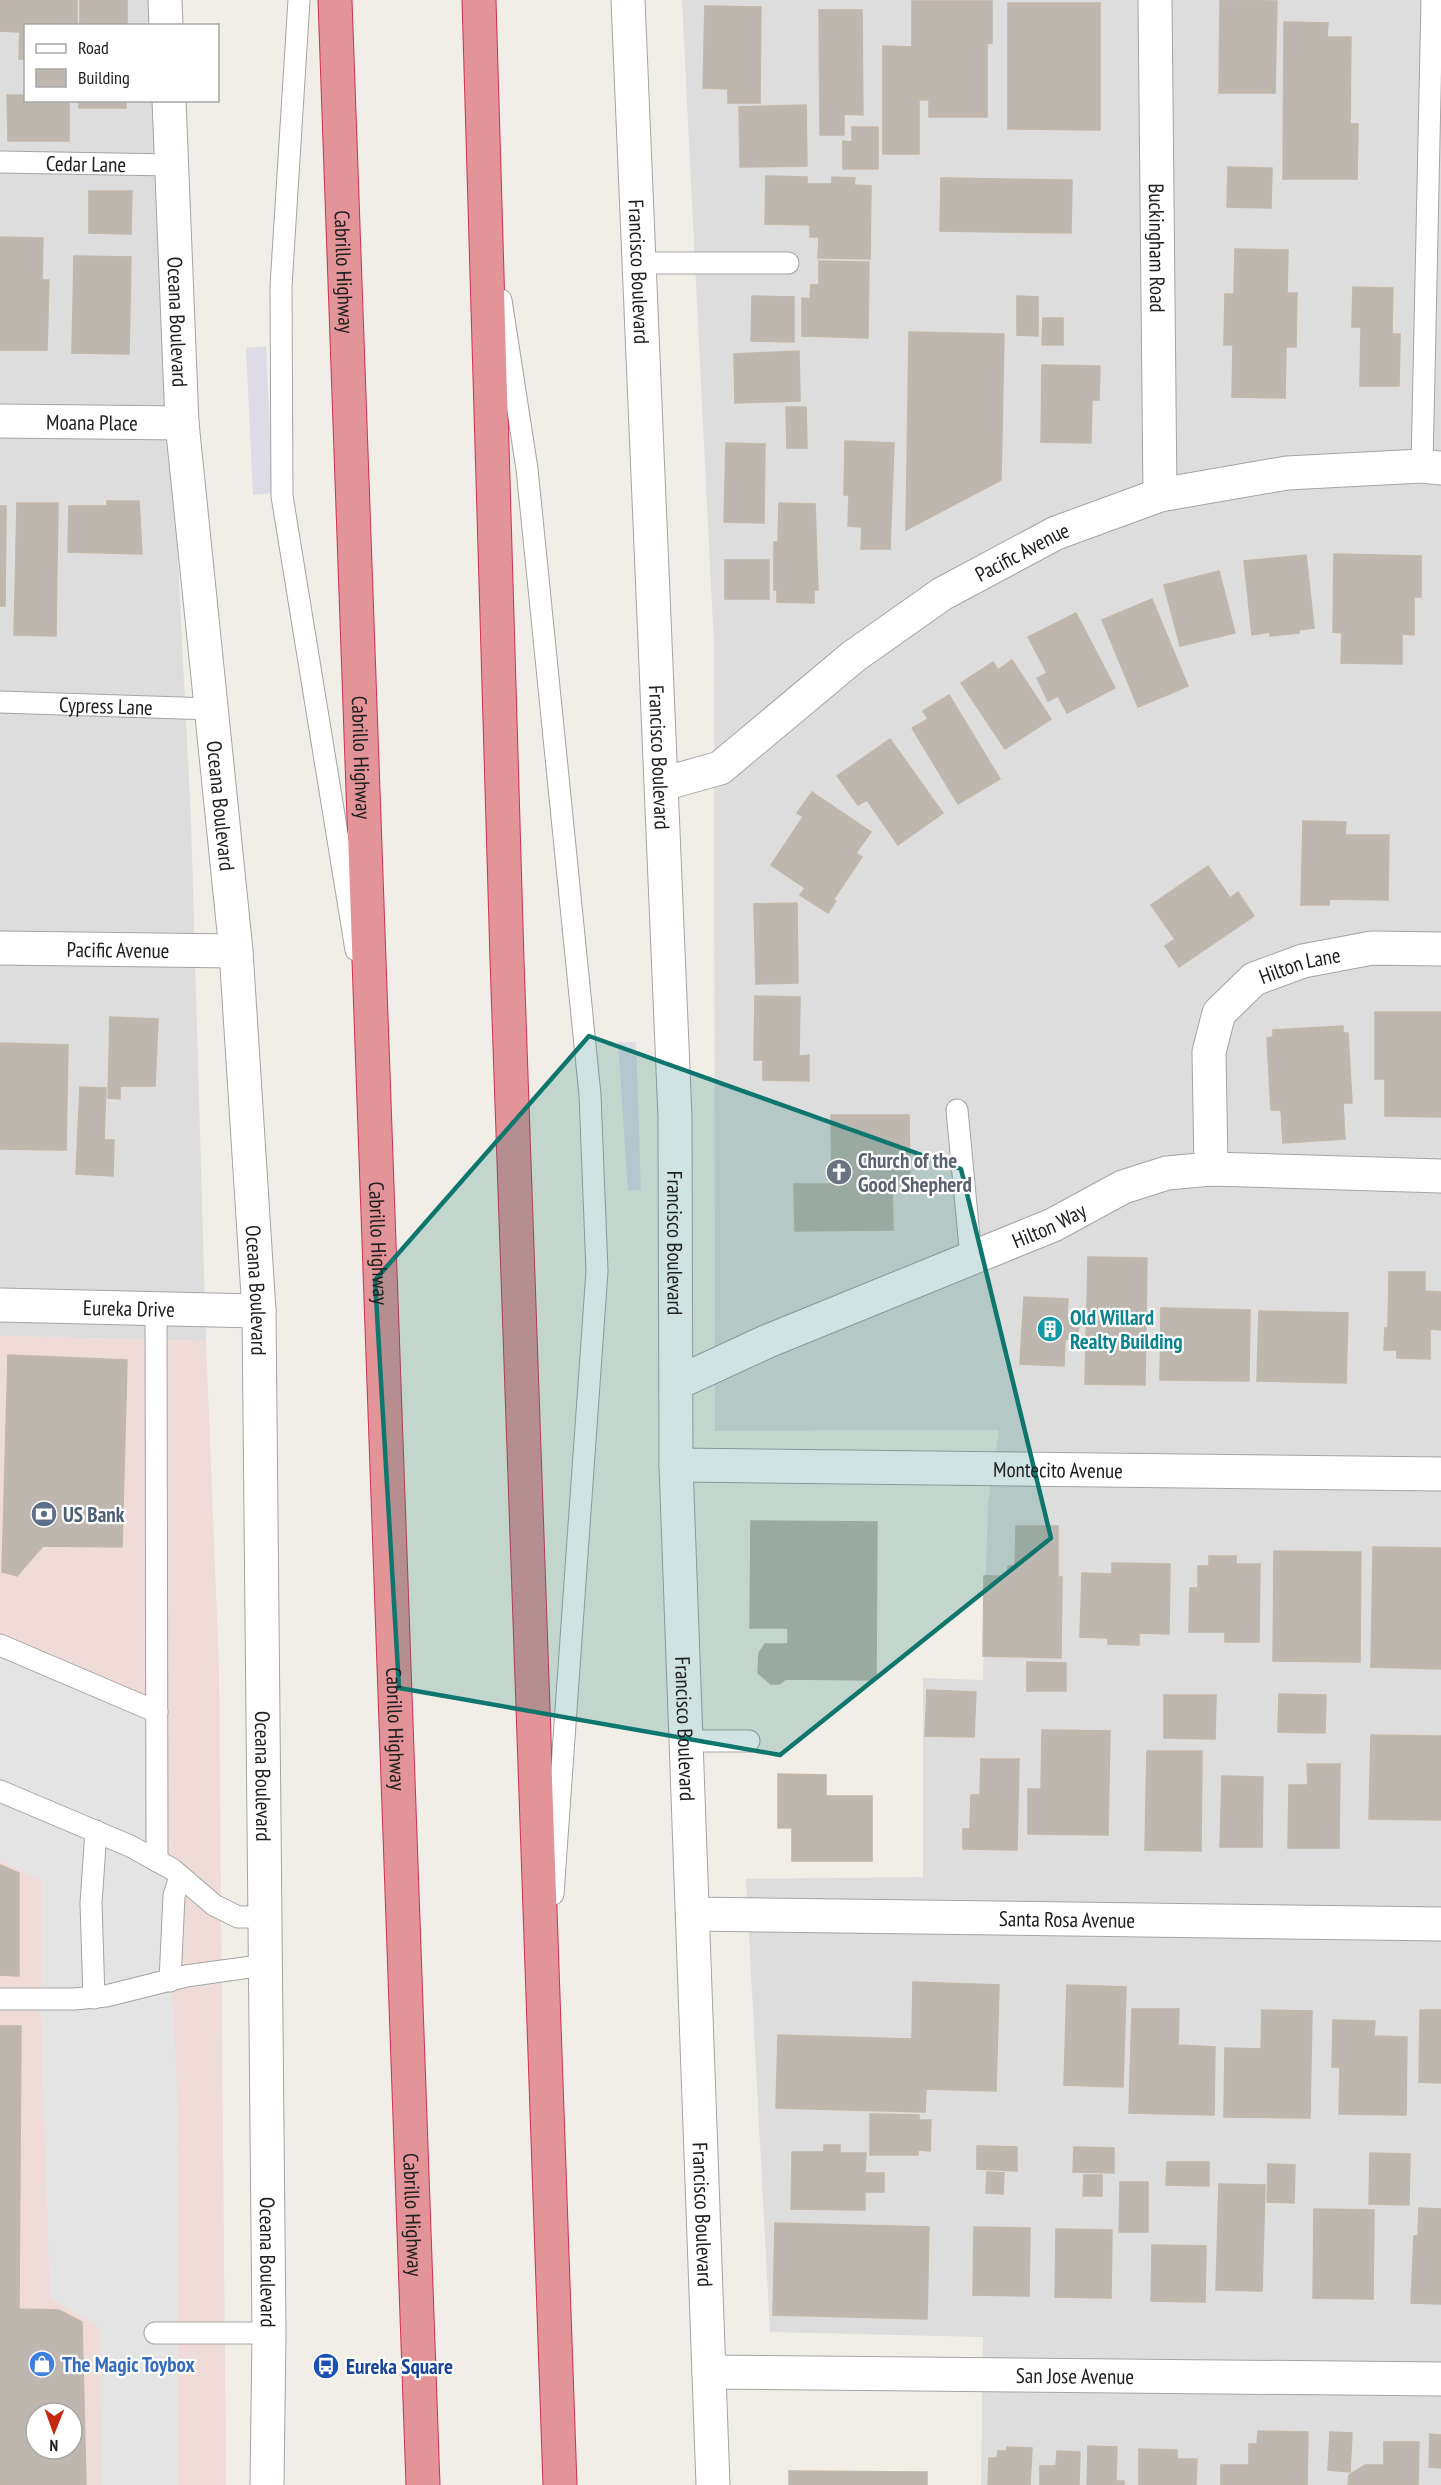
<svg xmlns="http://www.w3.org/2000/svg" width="1441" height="2485" font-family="'PT Sans Narrow',sans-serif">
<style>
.residential{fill:#dedddd}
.commercial{fill:#efdcd8;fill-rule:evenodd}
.parking{fill:#e4e4e4}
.plaza{fill:#dddbe6}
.building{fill:#bdb7b0;stroke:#c1b7aa;stroke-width:1.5;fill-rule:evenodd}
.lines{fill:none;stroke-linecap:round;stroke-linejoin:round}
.service-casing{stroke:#a4a4a4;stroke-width:23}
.minor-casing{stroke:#a4a4a4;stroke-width:35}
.tertiary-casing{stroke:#a4a4a4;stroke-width:35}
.motorway-casing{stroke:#d03252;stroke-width:35}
.service{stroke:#fff;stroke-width:21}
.minor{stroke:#fff;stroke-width:33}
.tertiary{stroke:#fff;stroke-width:33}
.motorway{stroke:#e29498;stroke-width:33}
.marked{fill:#0f766e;fill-opacity:0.2;stroke:#0f766e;stroke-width:4.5;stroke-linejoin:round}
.labels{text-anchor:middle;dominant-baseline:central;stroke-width:4.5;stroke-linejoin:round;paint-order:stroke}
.street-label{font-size:21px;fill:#202020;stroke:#fff}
.worship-label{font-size:21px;font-weight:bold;fill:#5b616d;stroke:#fff;text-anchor:start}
.culture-label{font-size:21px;font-weight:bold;fill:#0d838f;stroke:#fff;text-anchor:start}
.service-label{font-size:21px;font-weight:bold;fill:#4e5e75;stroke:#fff;text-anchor:start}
.shop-label{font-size:21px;font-weight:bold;fill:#366cbe;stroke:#fff;text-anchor:start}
.transit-label{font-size:21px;font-weight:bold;fill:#164399;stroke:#fff;text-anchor:start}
</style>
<rect width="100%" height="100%" fill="#f0eee7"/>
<g class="residential">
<polygon points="0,0 150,0 151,25 26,26 26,100 155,101 191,820 206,1341 0,1336"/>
<polygon points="682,0 1441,0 1441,2485 981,2485 983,2337 770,2332 746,1879 923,1877 923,1678 983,1680 988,1503 999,1430 715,1431 714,647"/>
</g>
<path class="commercial" d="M0 1336 206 1341 219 1668 226 2485H0ZM36 2413H72V2449H36Z"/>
<polygon class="parking" points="0,1641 157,1700 177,2085 178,2485 102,2485 100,2328 50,2298 41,2024 41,1880 0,1861"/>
<g class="plaza">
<polygon points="266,346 273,493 253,495 246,348"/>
<polygon points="618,1042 636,1042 641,1190 628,1191"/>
</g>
<g class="building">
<polygon points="0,0 77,0 77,26 26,26 26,59 19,59 20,32 0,31"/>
<rect x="80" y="0" width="47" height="26"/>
<polygon points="1220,0 1277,1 1275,93 1219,93"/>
<polygon points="912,1 992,1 992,43 987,44 987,117 929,117 929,100 919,100 919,154 883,154 883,46 912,47"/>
<polygon points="1008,3 1100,3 1100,130 1008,129"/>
<polygon points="705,6 761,7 760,103 728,103 728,89 703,88"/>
<polygon points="819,10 862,10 863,115 844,114 844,135 820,135"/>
<polygon points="1284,22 1328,23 1327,37 1351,37 1350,124 1358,124 1357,179 1283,179"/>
<polygon points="7,95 26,95 26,100 69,100 69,141 8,141"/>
<rect x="79" y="100" width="47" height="8"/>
<polygon points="806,105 807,166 740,167 739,107"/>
<polygon points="852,127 878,127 878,169 843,169 843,141 852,142"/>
<polygon points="1228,167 1272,168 1271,208 1227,207"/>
<polygon points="766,176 807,177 807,184 832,184 832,177 855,178 854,185 871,186 870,259 818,258 819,237 810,237 810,225 765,224"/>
<polygon points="941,178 1072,180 1071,233 940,231"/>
<polygon points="89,191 132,191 131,234 89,233"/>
<polygon points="0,237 43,238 42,280 49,280 47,350 0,350"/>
<polygon points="1235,249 1288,250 1287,293 1297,293 1296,347 1286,347 1285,398 1232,397 1233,345 1224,345 1225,294 1234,294"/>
<polygon points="74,256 131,257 129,354 72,353"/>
<polygon points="819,261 869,262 868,338 802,336 802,298 810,299 811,285 819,285"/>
<polygon points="1353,287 1393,288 1392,334 1400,334 1399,386 1360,386 1361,327 1352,327"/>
<polygon points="752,296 794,297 794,342 751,341"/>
<polygon points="1017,296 1038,297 1038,336 1017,335"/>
<polygon points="1043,318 1063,318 1063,345 1042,345"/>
<polygon points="909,332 1004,334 1001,480 906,530"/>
<polygon points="799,351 800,401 735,403 734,354"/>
<polygon points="1042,365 1100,366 1099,400 1092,400 1091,443 1041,442"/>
<polygon points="786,407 806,407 807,448 787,448"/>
<polygon points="845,441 894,443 890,549 861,549 862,527 848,526 849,495 844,495"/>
<polygon points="726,443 765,444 764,523 724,522"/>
<polygon points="107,501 139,501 142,554 68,552 69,506 107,506"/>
<polygon points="17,503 58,503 56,636 14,635"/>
<polygon points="779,503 815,504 818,590 814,590 814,603 777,602 777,590 774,590 774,542 778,542"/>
<polygon points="0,506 6,506 5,606 0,606"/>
<polygon points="1334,554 1421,556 1421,597 1414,597 1414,635 1402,634 1402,664 1341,663 1342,633 1333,632"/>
<polygon points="1306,555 1314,628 1299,630 1299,633 1270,636 1270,632 1252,635 1244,561"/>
<rect x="725" y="560" width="44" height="39"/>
<polygon points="1219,571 1235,633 1180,646 1164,585"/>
<polygon points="1152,599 1188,686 1138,707 1102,620"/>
<polygon points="1076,613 1115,688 1067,713 1058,696 1048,701 1037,678 1047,673 1028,637"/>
<polygon points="1012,660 1051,719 1005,749 961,683 993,662 998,670"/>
<polygon points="949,695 1000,779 958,804 912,728 928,719 923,711"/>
<polygon points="890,739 943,813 898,845 867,800 858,805 837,776"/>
<polygon points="812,792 871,832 856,853 862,857 833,900 836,901 828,913 800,895 805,888 771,865 803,817 797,813"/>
<polygon points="1303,821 1346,822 1345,835 1389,835 1388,900 1329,899 1329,905 1301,905"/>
<polygon points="1208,866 1230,898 1238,892 1254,916 1179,967 1165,946 1175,939 1151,905"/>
<polygon points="797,903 798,983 756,984 754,904"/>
<polygon points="755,996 800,997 799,1056 809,1055 809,1081 763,1080 763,1060 754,1060"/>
<polygon points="1375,1012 1441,1012 1441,1117 1385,1116 1385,1079 1375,1079"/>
<polygon points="110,1017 158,1019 155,1086 120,1086 120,1099 108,1098"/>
<polygon points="1343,1026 1343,1033 1348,1033 1352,1103 1343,1103 1345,1139 1283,1143 1281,1110 1271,1110 1267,1038 1273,1037 1273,1030"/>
<polygon points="0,1043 68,1045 66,1150 0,1149"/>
<polygon points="80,1087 106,1088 104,1140 114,1140 113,1176 76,1174"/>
<polygon points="831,1115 909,1115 910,1180 892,1180 893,1230 795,1231 794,1184 832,1184"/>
<polygon points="1088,1257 1147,1258 1145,1385 1085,1384"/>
<polygon points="1389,1272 1425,1272 1425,1291 1441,1292 1441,1330 1430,1329 1430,1359 1397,1358 1397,1350 1384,1350 1385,1328 1388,1328"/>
<polygon points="1024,1297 1068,1299 1067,1317 1072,1317 1079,1325 1078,1334 1073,1340 1065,1339 1064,1366 1020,1364"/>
<polygon points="1161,1308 1250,1310 1249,1381 1160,1380"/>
<polygon points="1259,1311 1348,1313 1346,1383 1257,1381"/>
<polygon points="8,1355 127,1360 122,1547 43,1546 17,1576 2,1572"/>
<polygon points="751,1521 877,1522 876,1680 786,1679 779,1684 771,1684 758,1673 759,1653 765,1644 788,1644 788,1628 750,1628"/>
<polygon points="1016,1526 1058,1526 1058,1577 1062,1577 1061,1658 983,1656 984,1576 1007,1576 1008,1566 1015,1566"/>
<polygon points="1373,1547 1441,1548 1441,1669 1371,1667"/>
<polygon points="1274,1551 1361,1552 1360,1662 1273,1661"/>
<polygon points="1209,1556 1236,1556 1236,1564 1260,1564 1259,1642 1225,1642 1225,1632 1189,1632 1190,1588 1198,1588 1198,1566 1209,1566"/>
<polygon points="1112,1563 1170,1564 1169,1634 1139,1633 1139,1645 1108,1644 1108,1638 1080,1637 1082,1573 1112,1574"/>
<polygon points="1027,1662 1066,1663 1066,1691 1027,1691"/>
<polygon points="927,1690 976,1692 974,1737 925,1736"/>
<polygon points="1279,1694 1326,1695 1325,1733 1278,1732"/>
<polygon points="1164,1695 1216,1695 1215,1739 1164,1738"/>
<polygon points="1042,1730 1110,1731 1108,1835 1028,1834 1028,1789 1041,1789"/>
<polygon points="1371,1735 1441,1736 1441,1820 1369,1819"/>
<polygon points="1147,1751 1202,1751 1201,1851 1145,1850"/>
<polygon points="981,1759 1019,1759 1017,1850 963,1849 963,1829 970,1829 971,1795 980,1795"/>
<polygon points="1307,1764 1340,1764 1339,1848 1288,1848 1289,1785 1308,1785"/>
<polygon points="778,1774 826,1775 826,1796 872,1796 872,1861 792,1861 792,1828 778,1828"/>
<polygon points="1222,1776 1263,1777 1262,1847 1220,1847"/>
<polygon points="0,1865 19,1873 19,1976 0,1975"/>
<polygon points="913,1982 999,1985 996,2091 926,2089 925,2112 776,2108 778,2035 912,2039"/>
<polygon points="1067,1985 1126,1987 1123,2087 1064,2085"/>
<polygon points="1132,2009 1179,2009 1178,2045 1215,2047 1214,2115 1129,2113"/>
<polygon points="1262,2010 1312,2011 1310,2118 1224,2117 1225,2048 1261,2049"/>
<polygon points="1420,2010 1441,2010 1441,2083 1419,2082"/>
<polygon points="1333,2020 1375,2021 1374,2036 1407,2037 1406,2115 1339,2114 1340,2067 1332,2067"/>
<path d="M0 2026H21L19 2309 59 2310 82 2322 86 2485H0ZM36 2413H72V2449H36Z"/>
<polygon points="870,2114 919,2115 919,2120 931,2120 930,2151 918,2150 918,2155 870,2155"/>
<polygon points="824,2145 840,2145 840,2153 866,2153 865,2173 884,2173 884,2192 865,2192 865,2210 791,2209 792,2152 824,2152"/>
<polygon points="977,2146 1017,2147 1017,2171 977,2169"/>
<polygon points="1074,2147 1114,2148 1114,2173 1073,2172"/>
<polygon points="1370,2153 1410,2154 1409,2205 1369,2204"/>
<polygon points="1167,2162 1209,2162 1209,2186 1166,2185"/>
<polygon points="1268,2164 1295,2165 1294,2203 1267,2202"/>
<polygon points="987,2172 1004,2173 1003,2194 986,2193"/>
<polygon points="1084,2175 1102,2175 1102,2196 1083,2196"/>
<polygon points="1120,2182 1148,2182 1148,2232 1119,2232"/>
<polygon points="1219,2184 1265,2185 1262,2291 1216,2290"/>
<polygon points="1419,2208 1441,2209 1441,2304 1411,2303 1414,2236 1418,2236"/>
<polygon points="1314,2209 1374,2210 1373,2299 1313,2298"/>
<polygon points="775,2223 929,2227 927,2319 773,2315"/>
<polygon points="974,2227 1030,2228 1029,2296 973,2295"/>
<polygon points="1056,2229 1112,2230 1111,2298 1055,2297"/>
<polygon points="1152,2245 1206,2246 1205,2302 1151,2301"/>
<polygon points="1258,2431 1308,2432 1307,2485 1221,2485 1221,2465 1249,2465 1249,2444 1257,2444"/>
<polygon points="1330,2432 1352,2433 1350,2472 1328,2470"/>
<polygon points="1430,2434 1441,2435 1441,2468 1429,2467"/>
<polygon points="1384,2442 1419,2442 1418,2485 1348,2485 1349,2475 1365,2465 1384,2465"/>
<polygon points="1088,2446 1117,2447 1116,2481 1124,2481 1124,2485 1087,2485"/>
<polygon points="1007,2447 1032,2448 1030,2485 988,2485 989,2458 997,2458 998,2451 1007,2451"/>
<polygon points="1139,2449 1177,2450 1177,2459 1197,2459 1196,2485 1139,2485"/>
<polygon points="1057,2451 1080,2452 1079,2485 1040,2485 1040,2466 1056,2466"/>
<polygon points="789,2471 927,2472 927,2485 789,2485"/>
</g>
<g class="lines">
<defs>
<g id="service">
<polyline points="299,0 281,286 282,496 356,950"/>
<path id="s1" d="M0 162 172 165"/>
<polyline points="640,263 788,263"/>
<polyline points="501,300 527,469 590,1095 597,1271 553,1894"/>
<polyline points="1422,466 1432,0"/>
<path id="s2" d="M0 702 211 709"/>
<polyline points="957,1110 971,1258"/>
<polyline points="156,1309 157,1861"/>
<polyline points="0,1645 157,1712"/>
<polyline points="687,1741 749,1741"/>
<polyline points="0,1791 130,1846 172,1869 214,1905 238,1917 265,1917"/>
<polyline points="170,1981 174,1896 180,1876"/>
<polyline points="94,1998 91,1903 96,1831"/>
<polyline points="0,1999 74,1999 106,1996 186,1976 265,1965"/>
<polyline points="155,2333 269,2333"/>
</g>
<g id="minor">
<path id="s3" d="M1155 0 1160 495"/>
<path id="s4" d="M0 421 182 423"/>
<path id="s5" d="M663 784 720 768 854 656 942 594 1056 533 1160 495 1287 473 1422 466 1441 468"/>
<path id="s6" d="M0 948 236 951"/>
<path id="s7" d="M1211 1169 1209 1052 1219 1013 1254 979 1303 961 1372 948 1441 949"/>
<path id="s8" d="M0 1305 259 1311"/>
<path id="s9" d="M677 1383 768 1341 1053 1225 1123 1187 1167 1173 1211 1169 1441 1176"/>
<path id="s10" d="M676 1465 1441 1474"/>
<path id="s11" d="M693 1914 1441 1924"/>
<path id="s12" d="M709 2372 1441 2379"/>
</g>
<g id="tertiary">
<polyline points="165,0 166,26"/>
<path id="s13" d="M628 0 675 1117 676 1465 713 2485"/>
<path id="s14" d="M169 100 182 423 236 951 259 1311 269 2333 267 2485"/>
</g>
<g id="motorway">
<path id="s15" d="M335 0 423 2485"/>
<polyline points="479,0 507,960 560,2485"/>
</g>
</defs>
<use href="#service" class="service-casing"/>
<use href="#minor" class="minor-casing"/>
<use href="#tertiary" class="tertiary-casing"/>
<use href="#motorway" class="motorway-casing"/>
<use href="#service" class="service"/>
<use href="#minor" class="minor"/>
<use href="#tertiary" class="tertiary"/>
<use href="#motorway" class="motorway"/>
</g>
<path class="marked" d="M589 1036 961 1169 1051 1538 780 1755 399 1688 375 1280Z"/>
<defs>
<symbol id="church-disc" viewBox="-11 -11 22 22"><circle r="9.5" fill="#6b7280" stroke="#fff"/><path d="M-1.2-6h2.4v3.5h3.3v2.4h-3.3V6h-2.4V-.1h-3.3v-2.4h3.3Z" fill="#fff"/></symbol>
<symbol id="building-disc" viewBox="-11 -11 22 22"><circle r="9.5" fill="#0f9aa8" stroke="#fff"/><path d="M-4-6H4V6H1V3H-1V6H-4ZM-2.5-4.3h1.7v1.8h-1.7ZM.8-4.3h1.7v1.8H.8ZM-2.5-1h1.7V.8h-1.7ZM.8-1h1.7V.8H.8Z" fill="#fff"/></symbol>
<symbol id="bank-disc" viewBox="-11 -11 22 22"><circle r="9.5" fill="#5c6f8a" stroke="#fff"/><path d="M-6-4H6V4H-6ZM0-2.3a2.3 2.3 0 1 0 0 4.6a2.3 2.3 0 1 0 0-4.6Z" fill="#fff"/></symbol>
<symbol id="shop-disc" viewBox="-11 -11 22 22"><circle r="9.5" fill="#3f7fe0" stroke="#fff"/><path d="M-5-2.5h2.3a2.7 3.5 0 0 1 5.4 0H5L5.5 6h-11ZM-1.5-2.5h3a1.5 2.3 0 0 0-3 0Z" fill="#fff"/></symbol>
<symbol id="bus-disc" viewBox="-11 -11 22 22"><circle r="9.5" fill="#1a4fb4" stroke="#fff"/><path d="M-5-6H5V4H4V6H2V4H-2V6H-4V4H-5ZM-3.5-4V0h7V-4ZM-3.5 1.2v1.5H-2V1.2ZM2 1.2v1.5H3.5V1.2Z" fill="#fff"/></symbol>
</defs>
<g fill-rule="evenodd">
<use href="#church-disc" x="824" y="1157" width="30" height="30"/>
<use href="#building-disc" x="1035" y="1314" width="30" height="30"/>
<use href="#bank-disc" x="29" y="1499" width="30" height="30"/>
<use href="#shop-disc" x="27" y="2349" width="30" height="30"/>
<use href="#bus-disc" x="311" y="2351" width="30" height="30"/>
</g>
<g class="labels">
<g class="street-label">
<text stroke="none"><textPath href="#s1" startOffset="86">Cedar Lane</textPath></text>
<text stroke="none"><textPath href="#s3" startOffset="248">Buckingham Road</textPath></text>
<text stroke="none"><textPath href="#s15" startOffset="272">Cabrillo Highway</textPath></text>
<text stroke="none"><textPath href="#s13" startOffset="272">Francisco Boulevard</textPath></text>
<text stroke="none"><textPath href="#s14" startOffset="222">Oceana Boulevard</textPath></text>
<text stroke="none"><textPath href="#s4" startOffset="92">Moana Place</textPath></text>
<text stroke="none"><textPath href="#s5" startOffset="432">Pacific Avenue</textPath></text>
<text stroke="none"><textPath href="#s2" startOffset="106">Cypress Lane</textPath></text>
<text stroke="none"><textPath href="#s15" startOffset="758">Cabrillo Highway</textPath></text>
<text stroke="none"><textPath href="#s13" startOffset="758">Francisco Boulevard</textPath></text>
<text stroke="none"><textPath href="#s14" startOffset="708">Oceana Boulevard</textPath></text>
<text stroke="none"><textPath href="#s6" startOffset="118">Pacific Avenue</textPath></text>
<text stroke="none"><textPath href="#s7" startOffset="254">Hilton Lane</textPath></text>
<text stroke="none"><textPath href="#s9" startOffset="404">Hilton Way</textPath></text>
<text stroke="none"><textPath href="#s13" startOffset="1244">Francisco Boulevard</textPath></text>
<text stroke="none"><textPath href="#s15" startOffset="1244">Cabrillo Highway</textPath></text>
<text stroke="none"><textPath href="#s14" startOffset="1194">Oceana Boulevard</textPath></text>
<text stroke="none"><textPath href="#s8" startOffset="129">Eureka Drive</textPath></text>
<text stroke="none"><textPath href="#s10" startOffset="382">Montecito Avenue</textPath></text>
<text stroke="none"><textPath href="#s15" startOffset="1730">Cabrillo Highway</textPath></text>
<text stroke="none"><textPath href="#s13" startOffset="1730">Francisco Boulevard</textPath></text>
<text stroke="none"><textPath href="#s14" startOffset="1680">Oceana Boulevard</textPath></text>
<text stroke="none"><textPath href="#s11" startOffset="374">Santa Rosa Avenue</textPath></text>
<text stroke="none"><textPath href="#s15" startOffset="2216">Cabrillo Highway</textPath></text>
<text stroke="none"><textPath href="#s13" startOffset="2216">Francisco Boulevard</textPath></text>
<text stroke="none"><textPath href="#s14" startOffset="2166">Oceana Boulevard</textPath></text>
<text stroke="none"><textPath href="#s12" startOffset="366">San Jose Avenue</textPath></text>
</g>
<g class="worship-label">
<text x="858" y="1160">Church of the<tspan x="858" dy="24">Good Shepherd</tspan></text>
</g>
<g class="culture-label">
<text x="1070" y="1317">Old Willard<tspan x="1070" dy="24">Realty Building</tspan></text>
</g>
<g class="service-label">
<text x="63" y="1514">US Bank</text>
</g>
<g class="shop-label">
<text x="62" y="2364">The Magic Toybox</text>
</g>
<g class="transit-label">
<text x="346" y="2366">Eureka Square</text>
</g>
</g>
<rect x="24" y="24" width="195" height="78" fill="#ffffff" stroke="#a6a6a6" stroke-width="1.5"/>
<rect x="36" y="44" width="30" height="9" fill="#ffffff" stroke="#a6a6a6" stroke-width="1.5"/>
<text x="78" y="54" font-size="18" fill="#202020">Road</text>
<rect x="36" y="69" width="30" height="18" fill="#bdb7b0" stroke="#a6a6a6" stroke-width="1.5"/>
<text x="78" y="84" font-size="18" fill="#202020">Building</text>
<g transform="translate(54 2431) rotate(181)"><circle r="28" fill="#ffffff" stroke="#a6a6a6" stroke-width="1.5"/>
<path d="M0-4.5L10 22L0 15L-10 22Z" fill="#c3270d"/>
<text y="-9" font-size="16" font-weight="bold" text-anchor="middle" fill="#202020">N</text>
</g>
</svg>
